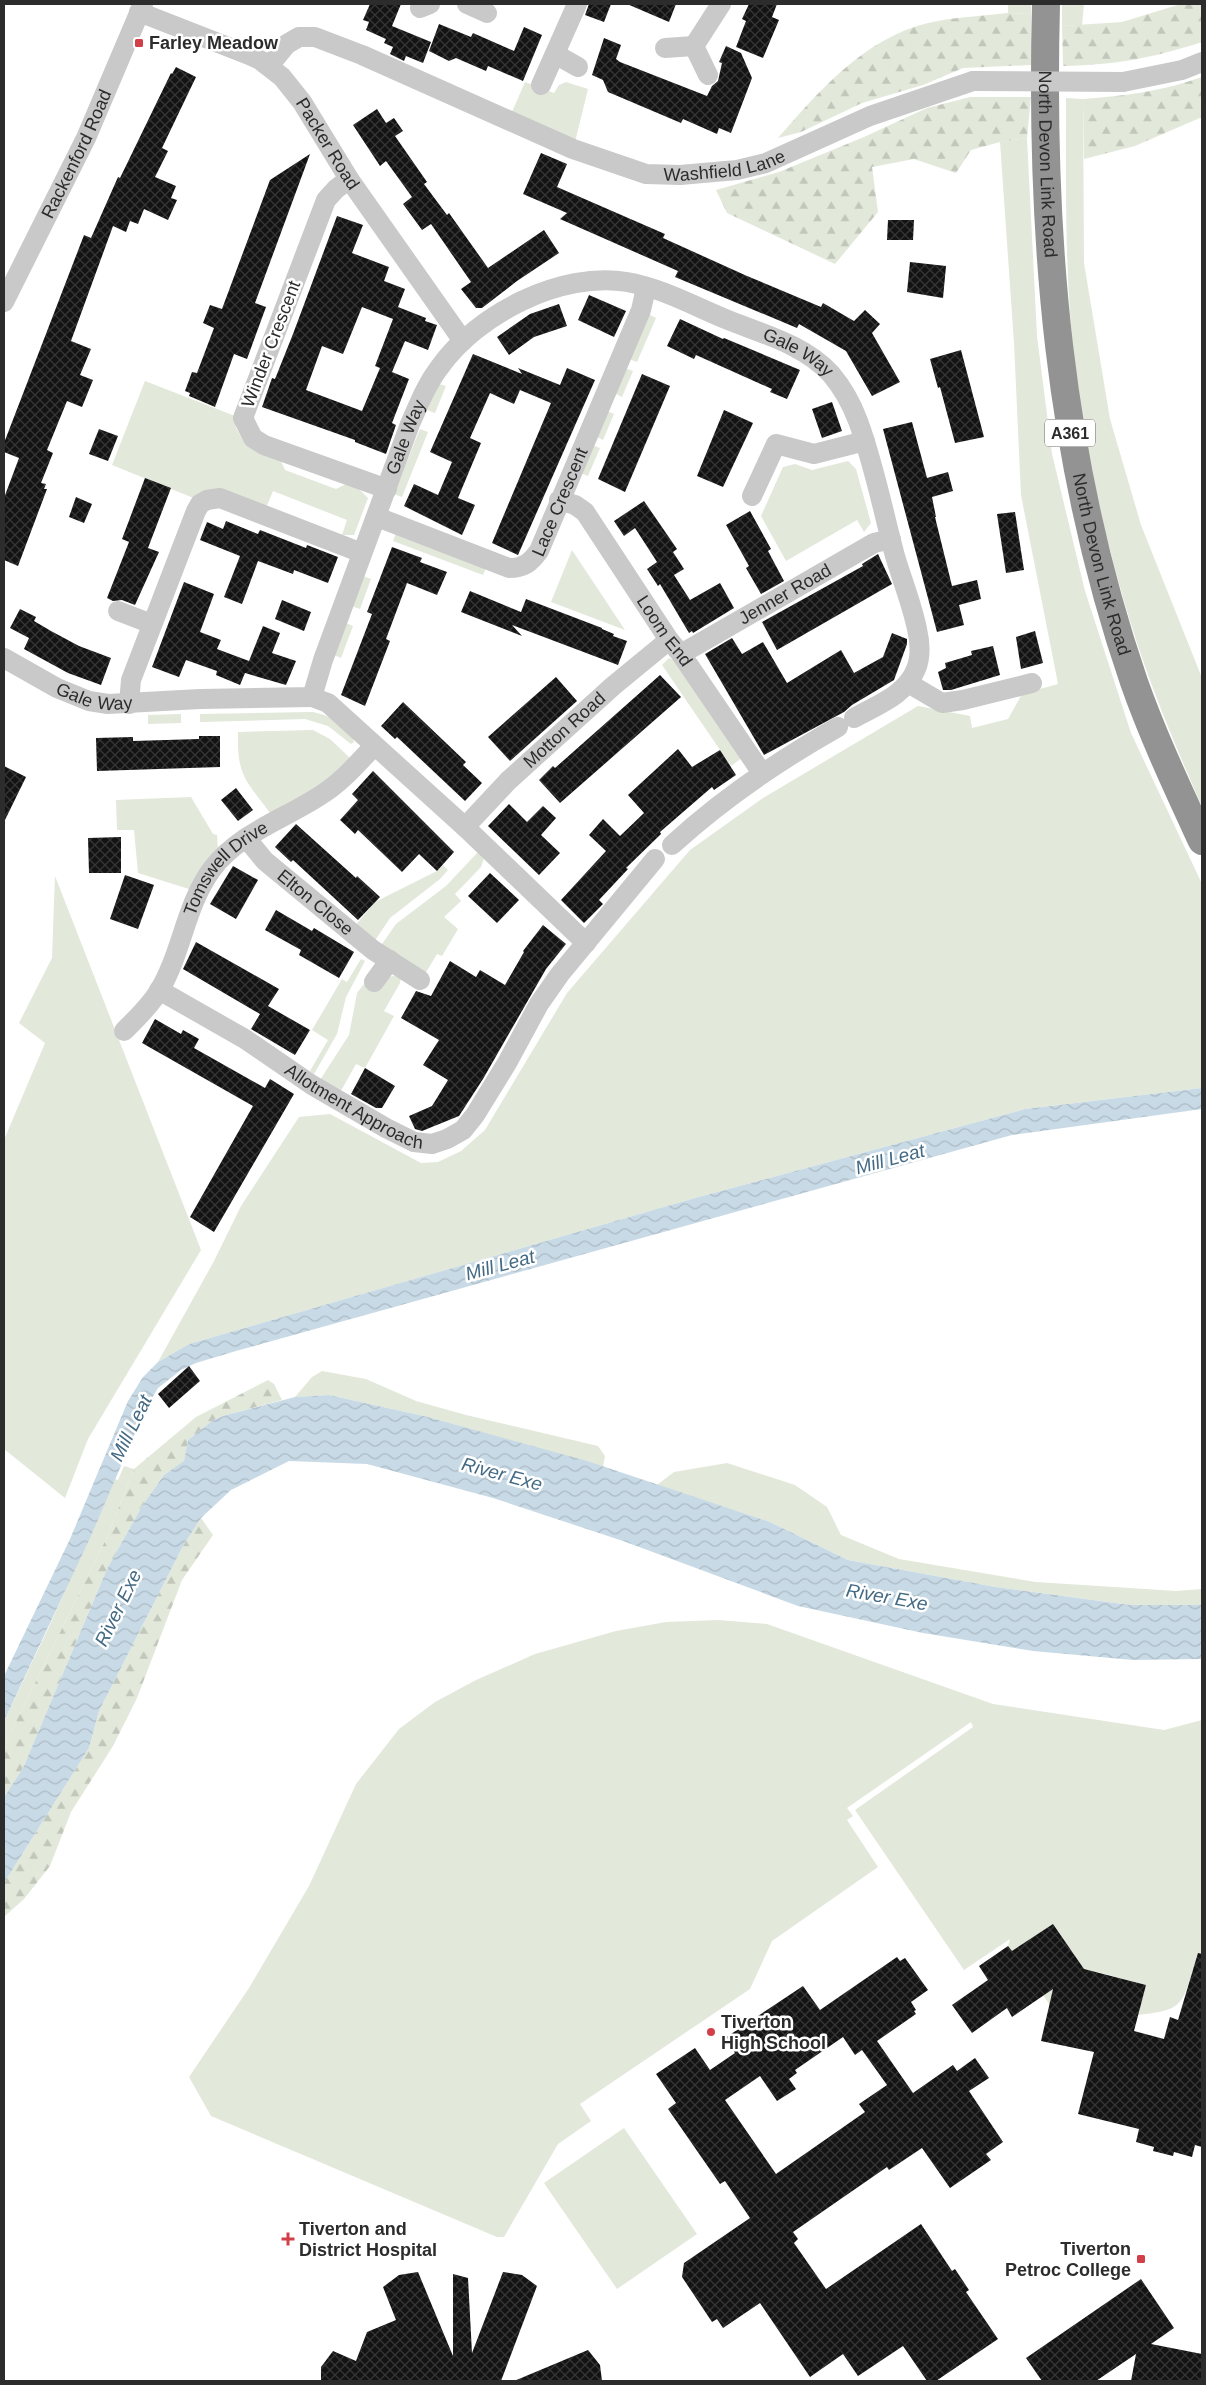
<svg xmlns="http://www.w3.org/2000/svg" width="1206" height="2385" font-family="Arial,sans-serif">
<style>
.green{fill:#e2e8da}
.forest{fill:url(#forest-firs)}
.water{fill:url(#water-waves)}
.building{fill:url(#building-cross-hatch);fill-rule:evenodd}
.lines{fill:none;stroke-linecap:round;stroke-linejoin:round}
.minor{stroke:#c9c9c9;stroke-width:20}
.highway{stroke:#939393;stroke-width:28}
.minor-bridge{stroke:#c9c9c9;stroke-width:20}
.poi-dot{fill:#d23f48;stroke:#fff;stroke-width:2}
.labels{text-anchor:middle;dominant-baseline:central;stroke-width:5;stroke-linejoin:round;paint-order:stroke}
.shield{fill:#fff;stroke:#6b6b6b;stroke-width:1}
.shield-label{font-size:16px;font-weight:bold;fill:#2c2c2c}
.poi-label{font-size:18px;font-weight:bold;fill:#2c2c2c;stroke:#fff;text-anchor:start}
.street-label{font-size:18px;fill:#2c2c2c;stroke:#fff}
.water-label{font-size:19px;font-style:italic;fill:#436a84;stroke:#fff}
</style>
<defs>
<pattern id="forest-firs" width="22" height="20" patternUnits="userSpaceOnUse" patternTransform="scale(1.25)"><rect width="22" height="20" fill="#e2e8da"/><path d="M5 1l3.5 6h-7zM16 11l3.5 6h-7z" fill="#c2c7bb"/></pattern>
<pattern id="water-waves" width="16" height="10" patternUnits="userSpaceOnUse" patternTransform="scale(1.25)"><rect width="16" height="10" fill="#c8dae6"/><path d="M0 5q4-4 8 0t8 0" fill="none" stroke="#acbbc5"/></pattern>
<pattern id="building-cross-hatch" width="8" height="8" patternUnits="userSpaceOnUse" patternTransform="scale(1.25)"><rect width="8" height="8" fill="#131313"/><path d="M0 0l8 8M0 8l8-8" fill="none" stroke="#363636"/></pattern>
</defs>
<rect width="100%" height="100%" fill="#fff"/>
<g class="green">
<polygon points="1008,4 1031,4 1031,14 1008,13"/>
<polygon points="1062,4 1084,4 1082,25 1062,26"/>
<polygon points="525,82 554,93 559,85 566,82 588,89 575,142 512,112"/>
<path d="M1066 98 1083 99 1084 263 1110 419 1141 525 1202 678V807C1176 747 1150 686 1131 624 1100 524 1078 418 1070 313 1065 242 1066 170 1066 98Z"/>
<polygon points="1027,138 1037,336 1052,454 1085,591 1131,733 1202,884 1202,1088 1025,1109 695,1198 224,1334 189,1344 158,1362 214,1261 241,1206 299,1117 330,1114 421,1163 438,1162 461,1151 485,1130 567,993 690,850 763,798 918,706 970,716 972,728 1008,719 1022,694 1058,684 1021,495 1014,343 1000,142"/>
<polygon points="648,314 656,318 637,362 629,359"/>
<polygon points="625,368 633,371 622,397 614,393"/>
<polygon points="145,381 235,416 236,428 244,442 280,459 285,470 336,489 346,484 359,489 368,498 354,535 342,535 347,520 273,491 266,508 196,499 112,465"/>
<polygon points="439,384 446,386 435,413 427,410"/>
<polygon points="607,411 614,414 603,440 595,436"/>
<polygon points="420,429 428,432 402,497 394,494"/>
<polygon points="592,445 600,448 588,476 580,473"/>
<polygon points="848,461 856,469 871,523 864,532 857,520 786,561 761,516 783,467 795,464 812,470"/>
<polygon points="396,533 486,568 483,575 393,541"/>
<polygon points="572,550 625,630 551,602"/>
<polygon points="363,576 371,579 360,609 351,606"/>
<polygon points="346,623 353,626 341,658 334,655"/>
<polygon points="669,658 676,661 742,758 731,766 662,665"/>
<path d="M312 712C327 714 351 726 354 742L351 744 328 726 305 719 200 722V714Z"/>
<polygon points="181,714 181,723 148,724 148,715"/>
<path d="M313 730 330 739 350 758C329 783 299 799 270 813 245 779 237 776 238 732Z"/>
<polygon points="191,797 213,834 217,835 218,850 189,889 138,873 134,830 117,830 116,800"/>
<polygon points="478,852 484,858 481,867 455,894 461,901 444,917 458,929 442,956 437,954 425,974 380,947 396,924 446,886"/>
<polygon points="443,865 448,870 440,879 390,918 374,942 355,926 375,902 437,871"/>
<polygon points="55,876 201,1250 88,1439 65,1498 4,1449 4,1140 45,1043 19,1023 52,958"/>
<polygon points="361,959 365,961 346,997 337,1034 314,1074 310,1071 328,1040 312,1030 342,979 347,982"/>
<polygon points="394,976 401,977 400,983 384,1011 394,1016 365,1068 356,1064 342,1089 338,1092 320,1080 349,1035 357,993 367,980"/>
<polygon points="322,1371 366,1379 416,1401 466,1415 598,1446 605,1456 603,1467 428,1417 329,1395 295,1397 312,1377"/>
<polygon points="727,1463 795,1485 827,1507 841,1535 899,1559 1036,1582 1176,1591 1202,1589 1202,1605 1130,1605 996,1587 848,1560 770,1522 657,1485 674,1472"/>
<polygon points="124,1466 134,1469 107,1537 4,1746 4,1721 48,1629 115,1479 118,1480"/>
<path d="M718 1620 767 1624 993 1704 1164 1730 1202 1720V1971L1193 1969C1182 2008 1179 2010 1138 2015L1146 1985 1098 1972 1050 2005 1031 1978 1055 1976 1078 1960 1053 1924 1031 1939 1025 1971 1008 1946 1010 1939 964 1970 855 1810 973 1727 971 1722 847 1808 853 1816 847 1820 878 1867 772 1941 750 1989 580 2104 591 2121 558 2144 504 2237H497L211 2116 189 2077 249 1988 309 1886 356 1784 399 1729 435 1702 476 1680 535 1654 616 1631 666 1622Z"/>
<polygon points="624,2128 697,2234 617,2289 544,2183"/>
</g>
<g class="forest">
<path d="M1181 4H1202V42C1153 58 1115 65 1063 66L1062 26 1122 22Z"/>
<path d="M1008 13 1031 14 1032 65 963 68 923 85 862 103 801 132 778 138C819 91 865 38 928 23 954 17 982 16 1008 13Z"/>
<path d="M1202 77V117L1135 146 1084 159 1083 99C1124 96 1164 91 1202 77Z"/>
<polygon points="970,97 1031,97 1027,138 1000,142 971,150 956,173 914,159 872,167 878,212 835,264 727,213 716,190 779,172 864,137 927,108"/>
<polygon points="268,1380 274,1384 282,1400 226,1415 213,1420 188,1440 184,1462 164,1475 142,1506 107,1569 23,1768 4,1797 4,1746 107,1537 134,1469 196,1417"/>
<polygon points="201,1518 213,1535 182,1580 137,1698 113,1746 71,1812 50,1866 24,1899 4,1917 4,1883 89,1748 99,1711 183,1546"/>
</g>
<g class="water">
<polygon points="1202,1088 1202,1109 1012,1135 236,1351 196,1363 181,1370 158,1388 145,1410 90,1538 4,1721 4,1676 70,1539 128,1401 143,1377 158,1362 189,1344 695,1198 1025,1109"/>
<polygon points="329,1395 428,1417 587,1461 770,1522 848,1560 996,1587 1130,1605 1202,1605 1202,1659 1133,1660 1033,1651 923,1633 798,1606 623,1541 493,1498 367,1464 289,1461 231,1490 201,1518 183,1546 99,1711 89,1748 4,1883 4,1797 23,1768 107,1569 142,1506 164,1475 184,1461 188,1440 213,1420 226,1415 295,1397"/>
</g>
<g class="building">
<polygon points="370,4 401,4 392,26 431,42 423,63 406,56 404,61 390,54 393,47 384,43 386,39 366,30 369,22 363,20"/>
<polygon points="589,4 611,4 604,22 585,15"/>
<polygon points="627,4 676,4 669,22"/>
<polygon points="749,4 777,4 772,17 779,20 763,58 736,47 746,21 742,19"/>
<polygon points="439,24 471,37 473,33 514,51 524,27 542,35 523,81 488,66 486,71 456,58 449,61 429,51"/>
<polygon points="604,38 621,45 616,59 620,62 707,96 712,86 718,81 722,63 719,62 726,46 741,53 752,78 731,133 719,128 717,134 683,119 681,123 608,92 603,80 592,75"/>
<polygon points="176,67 196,77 162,148 168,151 155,177 176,186 171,198 177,200 168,220 144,209 138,224 130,221 126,232 113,226 71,341 91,349 80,375 93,380 82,407 67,401 47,450 53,453 41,483 46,484 44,489 47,489 18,566 4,560 4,498 19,458 4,452 4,443 84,235 91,238 118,177 120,178 171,73 172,74"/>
<polygon points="377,109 386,123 394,118 403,131 395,136 427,182 424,184 447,215 449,213 488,268 544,230 559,253 517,281 482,308 476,308 461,289 471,282 431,224 422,230 403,204 412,197 386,161 380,166 353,125"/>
<polygon points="541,153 567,164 557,187 665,234 663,238 747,276 821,307 823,303 854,321 865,310 880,324 872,333 900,382 872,396 846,351 799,324 797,328 675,277 678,271 560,219 567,213 523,194"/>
<polygon points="310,154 255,303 266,307 247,359 234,354 215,407 189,396 190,393 185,391 192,372 197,373 214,328 203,323 210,305 222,309 270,180"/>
<path d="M337 216 363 225 352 253 389 267 384 281 405 289 398 307 426 318 425 321 437 325 428 350 405 341 392 372 409 379 392 423 396 425 386 454 355 442V440L262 407 272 378 275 379 293 334ZM362 307 393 319 375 366 380 368 362 411 306 390 322 346 343 354Z"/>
<polygon points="888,220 914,220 913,240 887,240"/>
<polygon points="910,262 946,266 943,298 907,292"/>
<polygon points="589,295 626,311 614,337 578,320"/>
<polygon points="559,304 567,326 534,337 509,355 497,337 530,314"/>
<polygon points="680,319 723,339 724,338 800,370 787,399 770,392 772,389 696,355 694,359 667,346"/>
<polygon points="961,350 984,437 955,443 940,387 938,388 930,359"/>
<polygon points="473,354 522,374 518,368 560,385 567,368 595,380 518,555 492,543 551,403 520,390 514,404 490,393 470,438 481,443 458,498 475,505 462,535 404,506 414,484 438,495 452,462 430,452"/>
<polygon points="642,374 670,386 625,492 598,479"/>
<polygon points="832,402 842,431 822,438 812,409"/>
<polygon points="724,410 753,423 723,487 697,476"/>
<polygon points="912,422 927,478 948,472 953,491 932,497 936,517 935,517 952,586 977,580 981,599 959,605 964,625 937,632 883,429"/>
<polygon points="99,429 118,436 108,461 89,454"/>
<polygon points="145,478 171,488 148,548 159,552 135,605 122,600 113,601 107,598 129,542 122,539"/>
<polygon points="76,497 92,504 84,523 69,517"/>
<polygon points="644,501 677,549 673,552 684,569 674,575 690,600 720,583 734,608 693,633 692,631 689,633 660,584 658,586 647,569 657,562 635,528 624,536 614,521"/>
<polygon points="750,511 771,549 768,551 784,581 761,594 746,568 749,566 726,525"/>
<polygon points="1015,512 1024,570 1006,573 997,514"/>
<polygon points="226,521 258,534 260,530 306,548 307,545 338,557 328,583 294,570 293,574 258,561 242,604 224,597 240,556 200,540 207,522 223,529"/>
<polygon points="392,547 422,558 420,562 447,572 437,595 407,583 386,639 390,641 365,706 341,695 372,614 367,612"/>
<polygon points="878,554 892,584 777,650 762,622 863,566 862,564"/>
<polygon points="184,582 214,594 200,632 221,640 217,649 249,661 263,626 280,633 272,653 296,661 286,685 245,673 240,685 216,675 217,671 186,660 179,677 152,667"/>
<polygon points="470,591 521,612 526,599 602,628 602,629 614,634 613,636 627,641 618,665 512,625 522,636 461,612"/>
<polygon points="282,600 311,612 304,631 275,619"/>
<polygon points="20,609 36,617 34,621 51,631 79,646 111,658 101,685 68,673 24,649 29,638 10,628"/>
<polygon points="1035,631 1043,663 1021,669 1016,637"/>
<polygon points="892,633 907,639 907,644 894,680 852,705 844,712 764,755 705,654 732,638 742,654 763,642 787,683 841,650 854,673 883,657"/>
<polygon points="993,646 1000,675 951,690 943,690 938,672 946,668 945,663 972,655 971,651"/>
<polygon points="660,675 681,697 560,803 539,780 553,766 555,768"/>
<polygon points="556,677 577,701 510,761 488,737"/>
<polygon points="403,702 466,762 463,765 482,783 465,801 397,737 395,739 381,726"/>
<polygon points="199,736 220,736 220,767 97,771 96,738 133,737 133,741 199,739"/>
<polygon points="678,749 692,767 720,750 736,775 714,790 712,787 660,832 661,834 626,868 628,869 599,900 603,904 584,923 561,900 606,851 589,835 603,819 620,836 644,813 628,795"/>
<polygon points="4,766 26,777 4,822"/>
<polygon points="373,771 454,852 437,871 419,854 402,872 358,830 355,834 340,820 358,800 352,794"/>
<polygon points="236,788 253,810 238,821 221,800"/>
<polygon points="509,804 527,822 543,806 556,818 541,835 560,853 539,875 488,826"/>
<polygon points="296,824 356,878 357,876 380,897 358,920 293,860 291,862 275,847"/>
<polygon points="121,837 121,873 89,873 88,838"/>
<polygon points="233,866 258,880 236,919 210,904"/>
<polygon points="490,873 519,900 497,923 468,896"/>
<polygon points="125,875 154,885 138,929 110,919"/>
<polygon points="276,910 312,931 314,928 354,952 339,978 299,955 301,950 265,930"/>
<polygon points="543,925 566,944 546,969 483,1079 459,1116 422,1131 415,1129 409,1116 432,1106 448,1080 423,1065 439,1040 401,1018 416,991 431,996 450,961 476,977 480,970 505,985 524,952 523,951"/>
<polygon points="196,942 279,989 268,1006 310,1030 295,1055 251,1029 260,1014 183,969"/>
<polygon points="155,1019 181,1034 183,1030 199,1039 194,1048 265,1088 270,1079 294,1094 214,1232 190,1217 253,1106 142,1043"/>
<polygon points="365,1068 395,1086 382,1108 376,1108 351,1094"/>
<polygon points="189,1366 200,1381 169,1408 158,1394"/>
<polygon points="1053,1924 1084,1969 1146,1985 1134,2031 1164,2039 1170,2017 1178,2020 1198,1953 1202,1954 1202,2147 1195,2145 1192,2157 1174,2152 1173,2156 1153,2151 1154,2147 1136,2142 1139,2129 1078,2114 1094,2052 1041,2041 1053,1989 1012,2017 1007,2008 972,2033 952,2005 988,1980 979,1966 1008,1946 1012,1951"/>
<path d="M897 1957 900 1961 905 1958 928 1990 911 2002 916 2010 914 2011 916 2014 877 2041 913 2093 953 2065 957 2071 975 2058 989 2078 969 2091 1003 2142 986 2154 991 2160 950 2188 922 2148 889 2170 887 2167 793 2232 798 2239 794 2243 826 2289 921 2224 952 2271 955 2269 969 2290 966 2292 998 2339 936 2381H927L903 2346 858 2376 843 2354 810 2377 760 2303 723 2328 717 2319 712 2322 682 2277 684 2263 750 2218 725 2181 720 2184 668 2109 676 2103 656 2074 695 2048 710 2070 735 2053 725 2038 803 1986 820 2010ZM843 2037 855 2055 862 2050 887 2085 859 2104 865 2112 776 2174 725 2100 760 2076 777 2101 796 2089 789 2079 797 2073 795 2070Z"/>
<polygon points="418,2272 453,2356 453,2274 468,2278 472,2353 503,2272 522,2275 537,2286 501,2381 321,2381 321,2367 333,2351 356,2361 367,2332 396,2320 383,2287 399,2275"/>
<polygon points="1141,2279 1174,2328 1151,2344 1202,2354 1202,2381 1131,2381 1136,2354 1096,2381 1042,2381 1026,2358"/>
<polygon points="588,2350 600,2365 602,2381 514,2381"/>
</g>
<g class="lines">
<g class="minor">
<polyline points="467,4 487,13"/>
<polyline points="420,8 430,4"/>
<path id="s1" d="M139 12 249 55 260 60 282 77 302 102 349 179 463 341"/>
<polyline points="665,48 694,46"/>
<polyline points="555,54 578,67"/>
<path id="s2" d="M269 66 287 44 299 37H315L362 55 573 149 646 174 680 175 737 170 766 163 870 116 973 81"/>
<polyline points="708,75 694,46 721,4"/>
<polyline points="1123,82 1182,70 1202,62"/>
<polyline points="541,85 577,4"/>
<polyline points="349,179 336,189 326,200 243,418 253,438 264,445 387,489"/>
<path id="s3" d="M4 302 86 138 143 4"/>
<polyline points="752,496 776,444 814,454 865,441"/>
<path id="s4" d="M559 500 575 505 585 512 669 640 681 654 762 773"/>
<path id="s5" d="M377 517 509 568C524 568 530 563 539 551L641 310 646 288"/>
<polyline points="118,611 152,624"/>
<path id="s6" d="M681 654 874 543 891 539"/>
<path id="s7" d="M4 658 57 688 89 701 108 704 200 699 312 697 323 660 410 424C419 404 426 385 439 368 477 314 561 271 627 282 662 288 696 307 728 320 763 334 805 345 831 374 842 387 852 405 858 421 874 464 883 511 895 556 902 580 912 604 917 629 920 642 921 657 916 669 906 695 877 705 854 718"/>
<polyline points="908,683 942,703 963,700 1032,683"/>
<polyline points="312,697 328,703 465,827 586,943"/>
<polyline points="129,704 131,680 196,511 200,504 207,500 220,498 362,553"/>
<path id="s8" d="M465 827 508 781 613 686 669 640"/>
<path id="s9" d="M246 838 265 861 373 950 420 980"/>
<path d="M672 845C722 799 778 761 838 727"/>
<polyline points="374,982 390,960"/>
<path id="s10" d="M159 990 245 1039 312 1085 386 1128 414 1142 432 1144 447 1139 463 1130 475 1115 507 1063 539 1004 560 974 655 859"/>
<path id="s11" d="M124 1031C137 1018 149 1007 159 991 182 953 185 906 212 869 239 833 285 819 321 795 341 783 358 763 374 746"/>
</g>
<path class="highway" id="s12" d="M1046 4C1040 236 1058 461 1134 682 1153 736 1178 789 1202 841"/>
<polyline class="minor-bridge" points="973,81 1123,82"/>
</g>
<g class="poi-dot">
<rect x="134" y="38" width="10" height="10" rx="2.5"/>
<circle cx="711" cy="2032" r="5"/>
<path d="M285.5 2231.5h5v5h5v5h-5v5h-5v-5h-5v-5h5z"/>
<rect x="1136" y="2254" width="10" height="10" rx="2.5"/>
</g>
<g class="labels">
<rect class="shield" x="1045" y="419.5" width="50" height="27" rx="4"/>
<g class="shield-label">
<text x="1070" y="433">A361</text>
</g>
<g class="poi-label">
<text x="149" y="43">Farley Meadow</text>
<text x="721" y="2022">Tiverton<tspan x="721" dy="21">High School</tspan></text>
<text x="299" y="2229">Tiverton and<tspan x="299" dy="21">District Hospital</tspan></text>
<text x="1131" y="2249" text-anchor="end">Tiverton<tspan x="1131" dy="21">Petroc College</tspan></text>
</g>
<g class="street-label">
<text stroke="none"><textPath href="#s1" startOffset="239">Packer Road</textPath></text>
<text stroke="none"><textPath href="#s3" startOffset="165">Rackenford Road</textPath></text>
<text stroke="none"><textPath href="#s2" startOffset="496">Washfield Lane</textPath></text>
<text stroke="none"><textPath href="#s12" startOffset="160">North Devon Link Road</textPath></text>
<text transform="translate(271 344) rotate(-69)">Winder Crescent</text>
<text stroke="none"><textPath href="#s7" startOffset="1074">Gale Way</textPath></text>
<text stroke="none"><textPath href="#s7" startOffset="595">Gale Way</textPath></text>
<text stroke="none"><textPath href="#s5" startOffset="231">Lace Crescent</textPath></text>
<text stroke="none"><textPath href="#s12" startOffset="565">North Devon Link Road</textPath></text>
<text stroke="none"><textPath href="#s6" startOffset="120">Jenner Road</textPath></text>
<text stroke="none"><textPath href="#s4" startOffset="172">Loom End</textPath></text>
<text stroke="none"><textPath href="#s7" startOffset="100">Gale Way</textPath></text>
<text stroke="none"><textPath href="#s8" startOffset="139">Motton Road</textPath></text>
<text stroke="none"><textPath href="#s11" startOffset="196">Tomswell Drive</textPath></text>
<text stroke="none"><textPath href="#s9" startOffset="95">Elton Close</textPath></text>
<text stroke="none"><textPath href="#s10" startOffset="228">Allotment Approach</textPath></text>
</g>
<g class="water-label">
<text transform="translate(890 1159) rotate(-15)">Mill Leat</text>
<text transform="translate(500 1265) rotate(-15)">Mill Leat</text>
<text transform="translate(131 1428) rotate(-64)">Mill Leat</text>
<text transform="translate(502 1474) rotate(15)">River Exe</text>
<text transform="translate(887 1597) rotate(10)">River Exe</text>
<text transform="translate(118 1608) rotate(-64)">River Exe</text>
</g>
</g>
<rect width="1206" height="2385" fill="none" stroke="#2c2c2c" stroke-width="10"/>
</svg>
